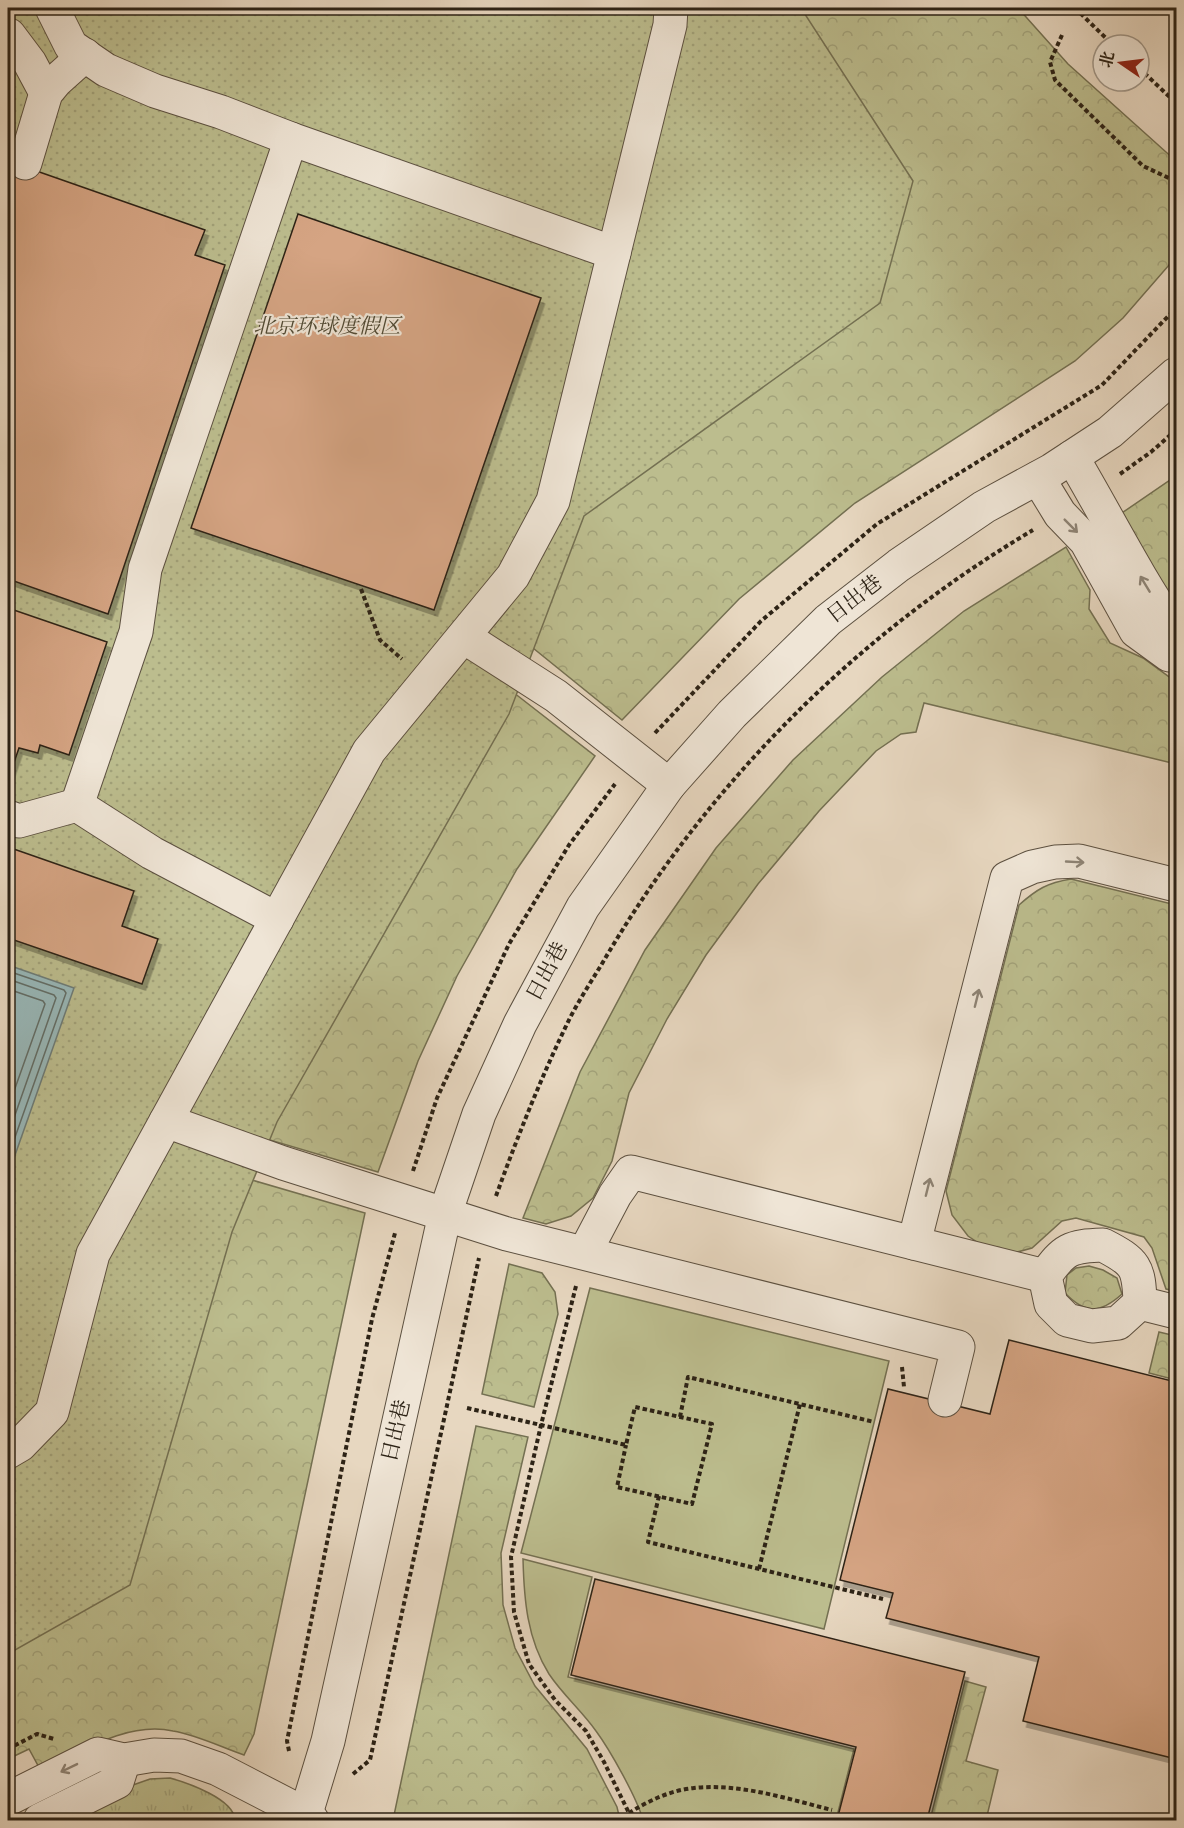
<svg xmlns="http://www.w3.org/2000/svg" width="1184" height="1828" font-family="Vollkorn,'Noto Serif SC',serif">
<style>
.grass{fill:url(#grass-tufts);stroke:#747052;stroke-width:1.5}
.forest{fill:url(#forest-crowns);stroke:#747052;stroke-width:1.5}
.park{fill:url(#park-dots);stroke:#747052;stroke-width:1.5}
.garden{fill:#bcbd8e;stroke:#747052;stroke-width:1.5}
.water{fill:#98b8b9;stroke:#6d7c78;stroke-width:1.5}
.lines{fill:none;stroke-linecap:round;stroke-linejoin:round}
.shore{stroke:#626e68;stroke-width:1.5}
.building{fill:#d5a483;stroke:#2d2316;stroke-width:1.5;filter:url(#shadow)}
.minor-casing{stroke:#5c5040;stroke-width:35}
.path{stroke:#2d2316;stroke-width:4;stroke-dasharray:4.5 3;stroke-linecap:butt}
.minor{stroke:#efe5d6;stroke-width:33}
.oneway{stroke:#8e8476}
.labels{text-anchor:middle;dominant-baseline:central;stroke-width:4.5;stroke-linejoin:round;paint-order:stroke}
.park-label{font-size:21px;font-style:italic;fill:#514a34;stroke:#efe5d6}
.street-label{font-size:21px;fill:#2d2316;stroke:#efe5d6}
</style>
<defs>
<pattern id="grass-tufts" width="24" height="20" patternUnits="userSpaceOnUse" patternTransform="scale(1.5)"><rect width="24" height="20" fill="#bcbd8e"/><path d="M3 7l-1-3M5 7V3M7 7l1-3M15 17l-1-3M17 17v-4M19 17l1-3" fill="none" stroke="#a2a27a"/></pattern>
<pattern id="forest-crowns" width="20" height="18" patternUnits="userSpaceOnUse" patternTransform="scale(1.5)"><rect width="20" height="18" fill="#bcbd8e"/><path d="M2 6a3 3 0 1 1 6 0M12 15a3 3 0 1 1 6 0" fill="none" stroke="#a2a27a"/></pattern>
<pattern id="park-dots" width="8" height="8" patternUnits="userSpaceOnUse" patternTransform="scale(1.5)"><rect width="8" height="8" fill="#bcbd8e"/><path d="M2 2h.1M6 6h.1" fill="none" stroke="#a2a27a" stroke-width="1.8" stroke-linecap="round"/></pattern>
<filter id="shadow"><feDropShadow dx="3.5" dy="6" stdDeviation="0" flood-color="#0004"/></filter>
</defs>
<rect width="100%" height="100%" fill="#e7d7c0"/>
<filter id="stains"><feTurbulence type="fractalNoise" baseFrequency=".00333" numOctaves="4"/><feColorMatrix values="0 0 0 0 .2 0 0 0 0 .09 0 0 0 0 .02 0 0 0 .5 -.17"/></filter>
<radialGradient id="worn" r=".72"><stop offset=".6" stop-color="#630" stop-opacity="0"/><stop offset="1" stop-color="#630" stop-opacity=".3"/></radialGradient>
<path class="grass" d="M170 1778C188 1783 234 1799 235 1820H61L133 1785 150 1779Z"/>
<g class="forest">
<polygon points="721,8 1018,8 1068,64 1176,161 1176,257 1123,318 1075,361 855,503 739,599 622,720 533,648"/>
<polygon points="1176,476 1176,614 1116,517"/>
<polygon points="1066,547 1090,590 1089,609 1110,643 1143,658 1176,682 1176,764 924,703 916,732 901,734 876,751 819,811 758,884 706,955 667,1019 629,1093 612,1161 593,1198 571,1216 546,1224 523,1218 580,1072 645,950 716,848 793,760 882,677 964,611"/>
<polygon points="509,689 595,756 517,869 457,976 418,1061 378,1172 223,1126"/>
<path d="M1071 879 1176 905V1291L1166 1289 1152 1248 1144 1237 1076 1218 1062 1221 1032 1248 1010 1254 989 1250 968 1236 952 1215 946 1191 1019 905C1037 889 1047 883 1071 879Z"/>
<path d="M197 1164 365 1213 254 1734 244 1755C221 1747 197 1735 173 1731 127 1721 81 1752 41 1771L29 1749 8 1759V1539Z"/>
<polygon points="509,1264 542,1273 555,1292 558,1314 534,1407 482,1394"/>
<path d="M1089 1266 1103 1270 1117 1278 1122 1294C1100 1314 1085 1314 1065 1293L1067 1275 1076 1268Z"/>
<polygon points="1159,1332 1176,1336 1176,1380 1149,1373"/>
<polygon points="476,1426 528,1437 501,1553 503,1605 515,1648 535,1686 587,1749 617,1807 620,1820 393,1820"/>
<polygon points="965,1681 986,1687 966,1761 998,1770 986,1820 930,1820"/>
</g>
<polygon class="park" points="8,8 801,8 913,181 880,303 584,516 509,714 277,1122 232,1232 130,1585 8,1654"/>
<g class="garden">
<polygon points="590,1288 889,1361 824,1629 521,1553"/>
<path d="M523 1559 592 1577 568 1677 854 1749 836 1820H643C637 1798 610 1750 596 1731 582 1711 563 1695 549 1674 527 1639 524 1599 523 1559Z"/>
</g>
<polygon class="water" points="8,965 74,988 8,1175"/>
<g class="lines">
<g class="shore">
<polyline points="8,971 64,990 66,993 8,1157"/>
<polyline points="8,979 54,995 56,998 8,1135"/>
<polyline points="8,989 43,1001 45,1004 8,1108"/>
</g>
</g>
<g class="building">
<polygon points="8,161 205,230 195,255 225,265 108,614 8,579"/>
<polygon points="298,214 541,298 434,610 191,528"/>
<polygon points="8,608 107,642 69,755 40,745 38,753 19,748 10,774 8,773"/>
<polygon points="8,847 134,891 122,926 158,939 142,984 8,938"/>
<polygon points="1009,1340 1176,1382 1176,1759 1023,1721 1039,1657 886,1618 893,1593 840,1580 888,1389 990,1414"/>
<polygon points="595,1579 965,1672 927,1820 837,1820 856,1747 571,1675"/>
</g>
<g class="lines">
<defs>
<g id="minor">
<polyline points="52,8 71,46 106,70 155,91 221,112 291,139"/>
<polyline points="9,35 30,63 46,93"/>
<polyline points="25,163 46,93 56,81 85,55"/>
<path d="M1072 457C1107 516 1137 577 1176 633"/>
<polyline points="1038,478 1060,514 1086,541 1136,631 1169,655 1176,656"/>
<polyline points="464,637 556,696 669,785"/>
<polyline points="77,805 136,632 145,569 291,139 614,253"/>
<polyline points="8,817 19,821 77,805 152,853 277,919"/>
<polyline points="166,1121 283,1163 507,1234 958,1347 945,1400"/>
<polyline points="914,1243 1007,878 1032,867 1055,862 1079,861 1176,885"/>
<path d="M1103 1245C1136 1262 1139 1267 1140 1303L1118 1323 1092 1326 1067 1320 1051 1304 1045 1276C1064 1249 1070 1246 1103 1245Z"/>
<polyline points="585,1252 615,1195 631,1172 1045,1276"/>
<polyline points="1140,1303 1176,1312"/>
<polyline points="8,1452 20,1445 52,1412 93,1254 369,751 513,576 553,501 670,25 671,8"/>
<polyline points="8,1799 98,1754 124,1760 154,1755 181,1756 218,1769 305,1814 312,1820"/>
<polyline points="40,1820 117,1782 124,1760"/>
<polyline points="304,1820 328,1741 445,1214 479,1114 520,1024 583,907 669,785 732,714 828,620 899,565 984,507 1052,470 1110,432 1176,374"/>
</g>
</defs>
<use href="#minor" class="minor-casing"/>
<g class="path">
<polyline points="1075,8 1113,45"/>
<polyline points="1062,35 1050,62 1055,80 1143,166 1171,179 1176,178"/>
<polyline points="1139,68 1176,103"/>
<polyline points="1120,474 1151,452 1176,430"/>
<polyline points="361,589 380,640 402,659"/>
<polyline points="655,733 761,621 877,524 1102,385 1176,308"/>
<polyline points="413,1171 437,1098 509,944 569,845 615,784"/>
<path d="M496 1196C517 1138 540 1080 567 1024 577 1003 591 982 603 962 707 784 856 635 1033 530"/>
<polyline points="576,1286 541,1425 626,1445 635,1407 712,1424 692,1504 617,1487 626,1445"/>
<polyline points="902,1367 904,1387"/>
<polyline points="467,1408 541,1425 511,1557 514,1612 529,1664 555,1700 586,1731 604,1762 629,1813 631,1820"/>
<polyline points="680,1417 688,1377 874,1422"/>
<polyline points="659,1496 648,1542 883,1599"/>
<polyline points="759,1569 800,1404"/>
<polyline points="8,1749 37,1734 54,1739"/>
<polyline points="289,1751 287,1741 372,1319 395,1233"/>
<polyline points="353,1774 370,1760 479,1258"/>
<path d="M629 1813C648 1801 671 1790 694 1788 740 1783 788 1799 832 1810"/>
</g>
<use href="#minor" class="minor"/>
</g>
<defs><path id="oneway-shaft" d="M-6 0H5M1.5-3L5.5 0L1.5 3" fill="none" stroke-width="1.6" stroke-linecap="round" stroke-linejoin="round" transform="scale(1.5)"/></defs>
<g class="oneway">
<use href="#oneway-shaft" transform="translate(1071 526) rotate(45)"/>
<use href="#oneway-shaft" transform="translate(1145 584) rotate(-121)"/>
<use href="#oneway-shaft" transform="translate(1075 862) rotate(3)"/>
<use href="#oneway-shaft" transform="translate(977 998) rotate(-76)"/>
<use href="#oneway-shaft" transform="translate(928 1187) rotate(-76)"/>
<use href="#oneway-shaft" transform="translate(69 1768) rotate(154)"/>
</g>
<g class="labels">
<g class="park-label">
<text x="327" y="327">北京环球度假区</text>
</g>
<g class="street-label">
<text transform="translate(855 600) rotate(-38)">日出巷</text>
<text transform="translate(548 972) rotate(-62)">日出巷</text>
<text transform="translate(397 1431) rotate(-77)">日出巷</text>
</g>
</g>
<rect width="1184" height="1828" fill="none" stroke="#e7d7c0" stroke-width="30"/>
<rect x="9" y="9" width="1166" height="1810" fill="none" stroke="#2d2316" stroke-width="3"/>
<rect x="15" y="15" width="1154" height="1798" fill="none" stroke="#2d2316" stroke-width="1.5"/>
<g transform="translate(1121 63) rotate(284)"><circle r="28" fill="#efe5d6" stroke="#a19789" stroke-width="1.5"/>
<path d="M0-4.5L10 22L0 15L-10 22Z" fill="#8f2418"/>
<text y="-9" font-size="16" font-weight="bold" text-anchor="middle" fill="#2d2316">北</text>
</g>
<rect width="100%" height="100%" filter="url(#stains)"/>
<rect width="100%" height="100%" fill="url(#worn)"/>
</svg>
